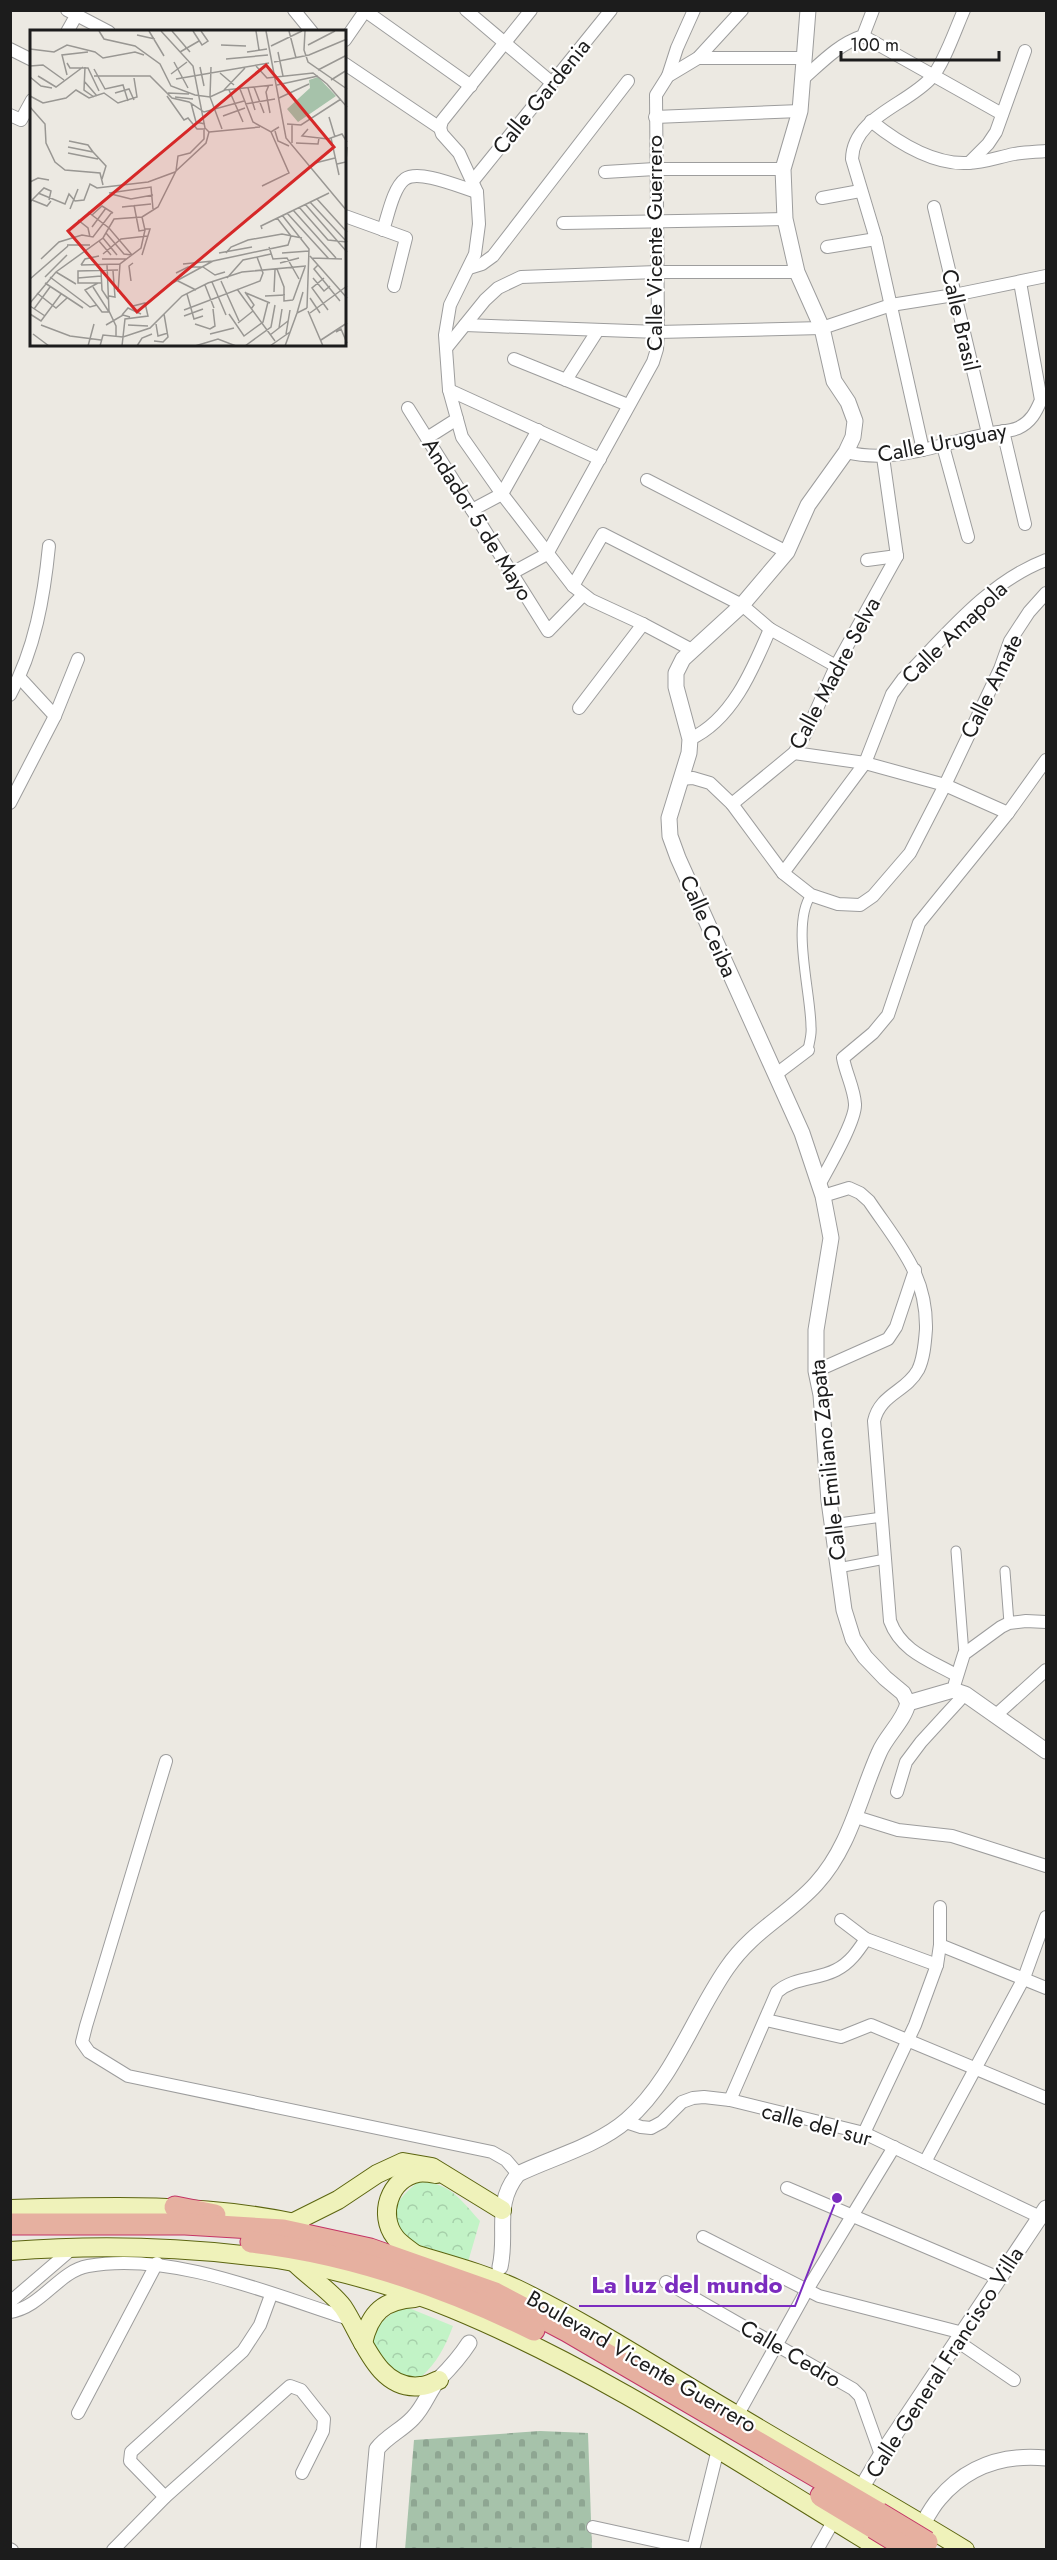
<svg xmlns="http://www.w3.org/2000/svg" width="1057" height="2560" font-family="Jost,sans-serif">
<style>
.cemetery{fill:url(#cemetery-stones)}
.park{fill:url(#park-crowns)}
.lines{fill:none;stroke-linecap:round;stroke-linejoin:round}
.pedestrian-casing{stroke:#9d9d9d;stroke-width:11}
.minor-casing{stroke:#9d9d9d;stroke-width:14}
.tertiary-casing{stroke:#9d9d9d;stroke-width:17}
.secondary-casing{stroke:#5c6510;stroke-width:20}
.trunk-casing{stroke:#c43566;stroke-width:23}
.pedestrian{stroke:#fff;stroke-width:9}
.minor{stroke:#fff;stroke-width:12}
.tertiary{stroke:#fff;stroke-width:15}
.secondary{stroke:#eff2ba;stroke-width:18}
.trunk{stroke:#e6b0a0;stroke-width:21}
.trunk-bridge-casing{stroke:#c43566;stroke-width:23;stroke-linecap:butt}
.trunk-bridge{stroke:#e6b0a0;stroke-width:21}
.labels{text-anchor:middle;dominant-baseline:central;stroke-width:4.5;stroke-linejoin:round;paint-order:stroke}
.street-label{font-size:22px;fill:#1c1c1c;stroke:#fff}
.inset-road{fill:none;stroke:#999793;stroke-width:1.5}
.view{fill:#d62828;fill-opacity:0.15;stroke:#d62828;stroke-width:3}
.inset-edge{fill:none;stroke:#1c1c1c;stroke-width:3}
.leader{fill:none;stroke:#7b2cbf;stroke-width:2}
.callout-dot{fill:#7b2cbf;stroke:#fff;stroke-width:2}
.callout-label{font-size:24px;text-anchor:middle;font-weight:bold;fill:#7b2cbf;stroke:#fff;stroke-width:4.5;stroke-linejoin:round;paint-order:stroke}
</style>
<defs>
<pattern id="cemetery-stones" width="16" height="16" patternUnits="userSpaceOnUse" patternTransform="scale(1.5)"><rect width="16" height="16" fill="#a6c2aa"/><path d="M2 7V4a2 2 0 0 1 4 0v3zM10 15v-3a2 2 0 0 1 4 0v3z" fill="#8ea692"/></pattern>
<pattern id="park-crowns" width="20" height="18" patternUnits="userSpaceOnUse" patternTransform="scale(1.5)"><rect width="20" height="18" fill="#c2f3c6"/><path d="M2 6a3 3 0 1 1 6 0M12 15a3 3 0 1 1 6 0" fill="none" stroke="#a6d0aa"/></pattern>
</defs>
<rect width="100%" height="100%" fill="#ece9e2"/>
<polygon class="cemetery" points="540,2431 588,2433 592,2549 405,2550 414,2440"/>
<g class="park">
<path d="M418 2182C449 2181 461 2200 480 2221L468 2262C427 2248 354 2233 418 2182Z"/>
<path d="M404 2306 453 2326C445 2347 437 2363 420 2378 414 2377 406 2378 401 2376 384 2370 365 2349 375 2331 382 2319 393 2313 404 2306Z"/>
</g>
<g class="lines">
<defs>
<g id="pedestrian">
<path d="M808 1050C809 1043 812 1035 811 1027 811 993 791 924 811 895"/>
<polyline points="832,1524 882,1517"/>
<polyline points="956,1551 964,1654"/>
<polyline points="838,1568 885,1559"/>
<polyline points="1005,1571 1009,1623"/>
</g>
<g id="minor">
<polyline points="67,10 109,32"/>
<polyline points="294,10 312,32"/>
<polyline points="364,10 471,86"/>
<polyline points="466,10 551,82"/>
<polyline points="67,32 76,16"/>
<polyline points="863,36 1002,114"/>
<polyline points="345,40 365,11"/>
<polyline points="10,49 32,60"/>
<polyline points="698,58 805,58"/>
<polyline points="345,64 440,128 442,134 459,153 477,192 479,224 475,254 450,305 445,335 449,390 462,437 502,494 573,586 591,600 643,624 692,650"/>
<polyline points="668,76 677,48 694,10"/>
<path d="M804 78C823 61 839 44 863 36L873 10"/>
<polyline points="10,115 21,120 32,100"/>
<polyline points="655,117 800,111"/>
<path d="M871 121C897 142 933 165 968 163 983 163 999 157 1014 154 1025 152 1036 152 1046 151"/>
<polyline points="440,128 442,121 531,10"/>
<polyline points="969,163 988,144 996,132 1025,51"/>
<polyline points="605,172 655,169 783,169"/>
<polyline points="472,182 611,10"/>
<polyline points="822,198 860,191"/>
<polyline points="934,207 988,433"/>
<polyline points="345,216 406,238 394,286"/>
<polyline points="563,223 785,219"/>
<path d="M383 230C388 216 393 188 405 179 419 169 460 187 477 192"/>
<polyline points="827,247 876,239"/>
<polyline points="469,268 482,264 493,256 628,81"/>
<polyline points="465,325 658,332 822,328 891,305 954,295 1046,276"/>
<polyline points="447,347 485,300 498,288 521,277 657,272 797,272"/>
<polyline points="514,359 628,405"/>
<polyline points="566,380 598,330"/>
<polyline points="449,390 600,459"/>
<polyline points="408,408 548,631 583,595"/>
<polyline points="1003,431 1025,524"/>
<polyline points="427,438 457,419"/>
<polyline points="943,446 968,537"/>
<path d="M923 450 876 239 852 159C853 117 907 105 931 78 943 66 956 28 964 10"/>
<path d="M846 452C894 464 940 444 987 434 997 431 1009 432 1018 428 1031 422 1036 412 1041 400L1020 282"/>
<polyline points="883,457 897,556"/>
<polyline points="647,480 787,552"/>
<polyline points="472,510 502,494 538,430"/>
<polyline points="867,560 897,556"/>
<polyline points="512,573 547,554 653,362 657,349 658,332 656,95 668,76 698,58 742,10"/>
<polyline points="573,586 603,534 742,605 770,629 836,666"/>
<polyline points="20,678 55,716"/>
<path d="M10 695C35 649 44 597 49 546"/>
<polyline points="579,708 643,624"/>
<path d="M690 739C732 720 753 669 770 629"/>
<polyline points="794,753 865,763 945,785 1008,813"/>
<polyline points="680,779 693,778 710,783 732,804 783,873 811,895 838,904 860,905 873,896 910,853 945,785 1000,669 1010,641 1029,612 1046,593"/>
<polyline points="10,803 55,716 78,659"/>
<polyline points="732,804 794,753 807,731 836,666 897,556"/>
<path d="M783 873 865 763 892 694 903 679C946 635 988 582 1046 560"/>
<polyline points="775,1075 808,1050"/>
<path d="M819 1185C828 1168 856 1121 855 1104 854 1088 846 1074 843 1058L873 1033 888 1015 919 923 1008 813 1046 760"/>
<path d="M823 1196 849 1188 860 1193 869 1201C898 1244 927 1274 926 1329 925 1342 924 1358 918 1370 906 1392 880 1394 874 1421L890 1621C901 1651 929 1660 956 1675"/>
<polyline points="816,1371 888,1339 896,1327 915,1270"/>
<polyline points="955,1683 964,1654 1001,1627 1009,1623 1026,1621 1046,1622"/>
<polyline points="995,1716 1046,1670"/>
<polyline points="166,1761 86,2026 82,2042 89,2052 128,2076 492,2152 506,2160 518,2174"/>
<polyline points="897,1792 906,1762 921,1742 965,1694"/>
<polyline points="856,1817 898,1830 952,1836 1046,1866"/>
<polyline points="841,1920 866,1939 937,1965"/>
<polyline points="940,1945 1046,1988"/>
<polyline points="766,2020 841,2037 871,2025 1046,2098"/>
<path d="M730 2100 777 1992C794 1977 817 1980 836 1970 850 1963 858 1951 866 1939"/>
<polyline points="626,2122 641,2127 651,2128 662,2122 682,2102 693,2098 704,2097 730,2100 864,2133 1040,2217"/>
<polyline points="864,2133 915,2025 937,1965 940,1945 940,1907"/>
<polyline points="925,2162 1024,1978 1046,1917"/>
<polyline points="787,2188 999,2278"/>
<polyline points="703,2237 819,2296 963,2333"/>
<polyline points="666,2282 853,2389 860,2396 881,2455"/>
<polyline points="10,2302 73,2248"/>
<path d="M10 2312C42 2307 59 2271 88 2266 170 2251 271 2294 349 2319"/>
<polyline points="957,2341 1014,2380"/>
<polyline points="78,2413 157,2263"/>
<polyline points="737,2416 807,2290 894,2147"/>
<polyline points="165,2497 130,2461 131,2452 243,2351 260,2325 271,2295"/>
<polyline points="593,2527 693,2549"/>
<polyline points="10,2549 12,2550"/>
<polyline points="113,2550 165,2497 290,2386 301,2390 324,2419 323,2431 302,2473"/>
<polyline points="693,2550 718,2449"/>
<polyline points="817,2550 834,2520"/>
</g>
<g id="tertiary">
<polyline points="808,10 800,111 783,169 785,219 797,272 822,328 834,381 848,402 855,421 853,437 846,452 808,505 787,552 742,605 683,659 676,673 676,687 690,739 689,753 669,818 670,836 678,858 802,1133 823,1196 831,1238 816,1330 816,1371 821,1395 829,1501 844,1610 853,1639 865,1657 885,1678 903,1693 908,1703"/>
<polyline points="908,1703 953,1690 965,1694 1046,1751"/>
<path d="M500 2267C508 2232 493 2205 518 2174 553 2157 597 2146 627 2120 673 2080 693 2017 727 1968 753 1930 787 1916 816 1884 850 1847 859 1798 879 1753 886 1736 904 1721 908 1703"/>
<polyline points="862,2487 881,2455 1046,2208"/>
<path d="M917 2534C924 2523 930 2509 939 2499 967 2466 1004 2454 1046 2458"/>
<path d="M368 2550 377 2449C387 2436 402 2430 413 2418 425 2406 429 2390 439 2379 451 2367 460 2357 469 2343"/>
</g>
<g id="secondary">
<path d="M10 2209C108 2206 204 2203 300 2224"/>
<polyline points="294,2222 338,2200 377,2174 403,2162 432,2167 502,2210"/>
<path d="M10 2251C88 2245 165 2246 242 2255 259 2257 277 2258 294 2262 347 2273 403 2288 453 2309 603 2371 743 2466 882 2550"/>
<path d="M405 2251C442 2263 481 2272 517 2289 594 2326 664 2373 738 2416 813 2461 890 2504 965 2550"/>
<path d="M416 2255C409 2249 400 2244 395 2237 378 2215 389 2179 418 2173 423 2172 430 2173 436 2174"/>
<path d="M295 2263C310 2278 330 2290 343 2307 362 2335 377 2392 421 2386 427 2386 433 2382 439 2380"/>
<path d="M363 2343C370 2312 384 2300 415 2298"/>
</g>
<g id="trunk">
<polyline points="175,2207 215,2215"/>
<polyline points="10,2224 185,2224 283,2230 370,2249 495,2293 567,2331 879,2513"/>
<path d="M251 2242C351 2253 444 2286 534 2330"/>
<polyline points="821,2496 874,2528"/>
</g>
</defs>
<use href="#pedestrian" class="pedestrian-casing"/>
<use href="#minor" class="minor-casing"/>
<use href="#tertiary" class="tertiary-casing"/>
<use href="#secondary" class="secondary-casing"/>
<use href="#trunk" class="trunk-casing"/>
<use href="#pedestrian" class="pedestrian"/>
<use href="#minor" class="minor"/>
<use href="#tertiary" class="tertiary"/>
<use href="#secondary" class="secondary"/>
<use href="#trunk" class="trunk"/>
<defs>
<g id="trunk-bridge">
<polyline points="879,2513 927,2542"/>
<polyline points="874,2528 910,2550"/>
</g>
</defs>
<use href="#trunk-bridge" class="trunk-bridge-casing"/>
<use href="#trunk-bridge" class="trunk-bridge"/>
</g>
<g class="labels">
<g class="street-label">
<text transform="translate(541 96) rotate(-51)">Calle Gardenia</text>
<text transform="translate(654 243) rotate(-90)">Calle Vicente Guerrero</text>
<text transform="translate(961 320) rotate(77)">Calle Brasil</text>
<text transform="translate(942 442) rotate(-11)">Calle Uruguay</text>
<text transform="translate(478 519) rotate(58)">Andador 5 de Mayo</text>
<text transform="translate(954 632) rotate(-44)">Calle Amapola</text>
<text transform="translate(834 673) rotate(-62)">Calle Madre Selva</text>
<text transform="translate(991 686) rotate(-64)">Calle Amate</text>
<text transform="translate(709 926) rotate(66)">Calle Ceiba</text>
<text transform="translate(827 1460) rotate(-96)">Calle Emiliano Zapata</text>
<text transform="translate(817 2124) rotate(15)">calle del sur</text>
<text transform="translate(791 2353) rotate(30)">Calle Cedro</text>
<text transform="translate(642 2361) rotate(30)">Boulevard Vicente Guerrero</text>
<text transform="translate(944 2362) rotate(-57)">Calle General Francisco Villa</text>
</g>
</g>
<g transform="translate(30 30)">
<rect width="316" height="316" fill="#ece9e2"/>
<path d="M288 47 306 66 268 92 257 79 280 58 279 50Z" fill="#a6c2aa"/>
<path class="inset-road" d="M69 1 74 9 105 16 130 34 141 56 165 65 180 67 195 60 243 55M119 1 134 26M131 1 163 36 175 98 179 102M142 1 160 22M163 1 172 15 178 11 171 1M226 1 229 20M236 1 256 108 317 181M259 1 266 28M275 1 274 20 278 32 317 59M107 5 125 9M191 15 216 16M278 15 305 1M241 16 272 1M0 19 24 22 37 15 65 22 73 28 105 22 114 25M150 22 169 11M217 22 237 19M248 22 253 46M196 29 238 25M144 32 158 58M244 32 279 25 317 9M37 33 40 38H58L69 61M0 36 13 35 34 50M226 36 237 48 283 43 297 54 317 77M55 37 54 60 64 67M170 37 174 56M181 37 180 67 192 99M64 39 75 59 93 55 98 71M288 40 317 25M190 43 204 55M141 44 157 32M37 45 32 25 58 22M8 46 26 57 53 37M64 46H120L142 68 159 72 174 82 214 71M0 47 11 56 22 58M146 49 239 33M301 50 317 40M54 51 67 66M239 55 236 62 240 83M247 55 288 46M224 57 234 83M218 58 225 80M210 59 223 92 241 102 249 97M194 60 215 38M199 60 213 92M85 63 99 59 104 70M138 63 159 64M0 66 13 73 36 68 46 60 59 68 74 63 88 73 107 67 104 48M137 66 154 90 158 88 167 99H175M145 67 163 69M249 68 279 54M161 73 166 92 175 94M215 74 245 69M0 77 15 94 16 113 25 132 35 140 70 143 73 155M193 86 215 78M299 87 305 107M257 94 271 95 311 69M262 94V113M278 99 272 106 298 109 312 104 317 112M245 101 248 111 259 116M179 102 230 97M301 108 309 145M39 111 58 115 63 122M266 113 288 114 289 108M38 117 63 122 76 136 72 149M38 123 68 129M285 133 305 128M307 134 316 132 317 117M146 141 148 126 160 123 174 109V100M0 152 8 148 19 150M232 156 259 143 241 102M8 163 35 174 39 164 45 171 54 170 60 154 67 158 118 152 145 142M79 163 121 157 123 179M81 164 101 169 123 165M287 169 317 202M2 170 17 176 21 171M0 172 14 158 21 161 19 170M280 172 317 212M275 174 317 222M104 175 109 201 115 200M92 177 121 174M269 177 298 210 317 212M40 179 48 159M263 180 306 228M58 182 79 198 102 225M257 183 299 229M62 185 72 176 83 183M252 185 279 219 277 278M112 187 128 177 146 141 176 113 179 102M48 190 58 198 60 207M62 197 76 178M232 199 231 196 299 163M76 203 94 224 102 225M73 208 87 225M69 211 81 225M37 215H60M239 217 243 229 257 228 269 249M189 223 222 217M196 223 201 217 218 210 252 204 272 208M252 223 279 221M73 224 91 209 118 206M112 225 120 199H115M280 226 317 268M282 228 312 229M11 229 29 212 52 205 63 207 82 182M72 229H97M250 233 269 228M153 234 183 231M51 235 90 234M51 235 55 229 69 226M77 235 79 281 86 296V306M288 235 284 239 310 271M173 237 185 245 195 242M247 239 254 257V271L263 270M71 241 72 260 78 269M26 242 46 254M146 243 158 237H173M15 247 37 225M20 247 60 277 67 275M48 248 71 246M197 248 213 230 241 224M283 248 294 261 300 256M294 248 282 258 298 280M0 249 38 216M146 250 166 260M101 251 99 236 103 233M191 251 209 291M182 252 196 285M15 253 53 278M68 253 55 260 72 282H79M72 253H48V241L88 240M175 255 184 278M137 256 183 231 258 215 261 206 247 188M63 257 79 282M207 259 245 311M88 262 90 234 111 218 115 200 112 187M215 262 224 275 221 279M244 262 245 240M7 263 26 278 37 268M216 263 240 273M157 264 164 289 173 286M79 266 85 267 83 241M235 266 255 265M280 268 290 283M263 270 275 237M0 273 26 242 73 208 84 189 112 187M0 276 15 286M4 279 20 257M154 280 230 251 233 243 227 227M278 281 293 316M267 283 273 262M280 283 317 256M0 284 11 291 31 264M199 284 214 306 233 292 238 272M92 285 98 278 111 284M154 286 173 279M208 293 223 281M126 294 128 306 138 303M165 294 180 299 185 296 183 279M11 295 40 306 71 310M76 295 93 285 100 287M98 295 118 296M249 298 252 279M306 302 311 299 317 313M3 304 19 316M180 304 204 298M256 304 260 280M240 305 258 291M291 310 317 293M124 311 133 312 138 307 134 284M58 316 64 294M70 316 73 305 93 307 120 298 152 266 178 253 212 242 276 236M92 316 95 289 118 286 115 273 103 276M107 316 112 308 122 304M165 316 188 309 206 316M215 316 241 297 245 275M240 316 260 302M255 316 267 283 277 278"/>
<path class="view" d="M236 35 304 117 107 282 38 201Z"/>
<rect width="316" height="316" class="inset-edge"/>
</g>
<path class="leader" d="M837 2198L795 2306H579"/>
<circle class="callout-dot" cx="837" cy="2198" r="6"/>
<g class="callout-label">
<text x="687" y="2293">La luz del mundo</text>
</g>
<rect width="1057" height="2560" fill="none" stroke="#1c1c1c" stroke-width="24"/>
<path d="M841 51v9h158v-9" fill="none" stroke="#1c1c1c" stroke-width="3"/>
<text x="850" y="51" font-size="18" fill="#1c1c1c" stroke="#ffffff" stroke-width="4.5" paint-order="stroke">100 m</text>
</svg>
